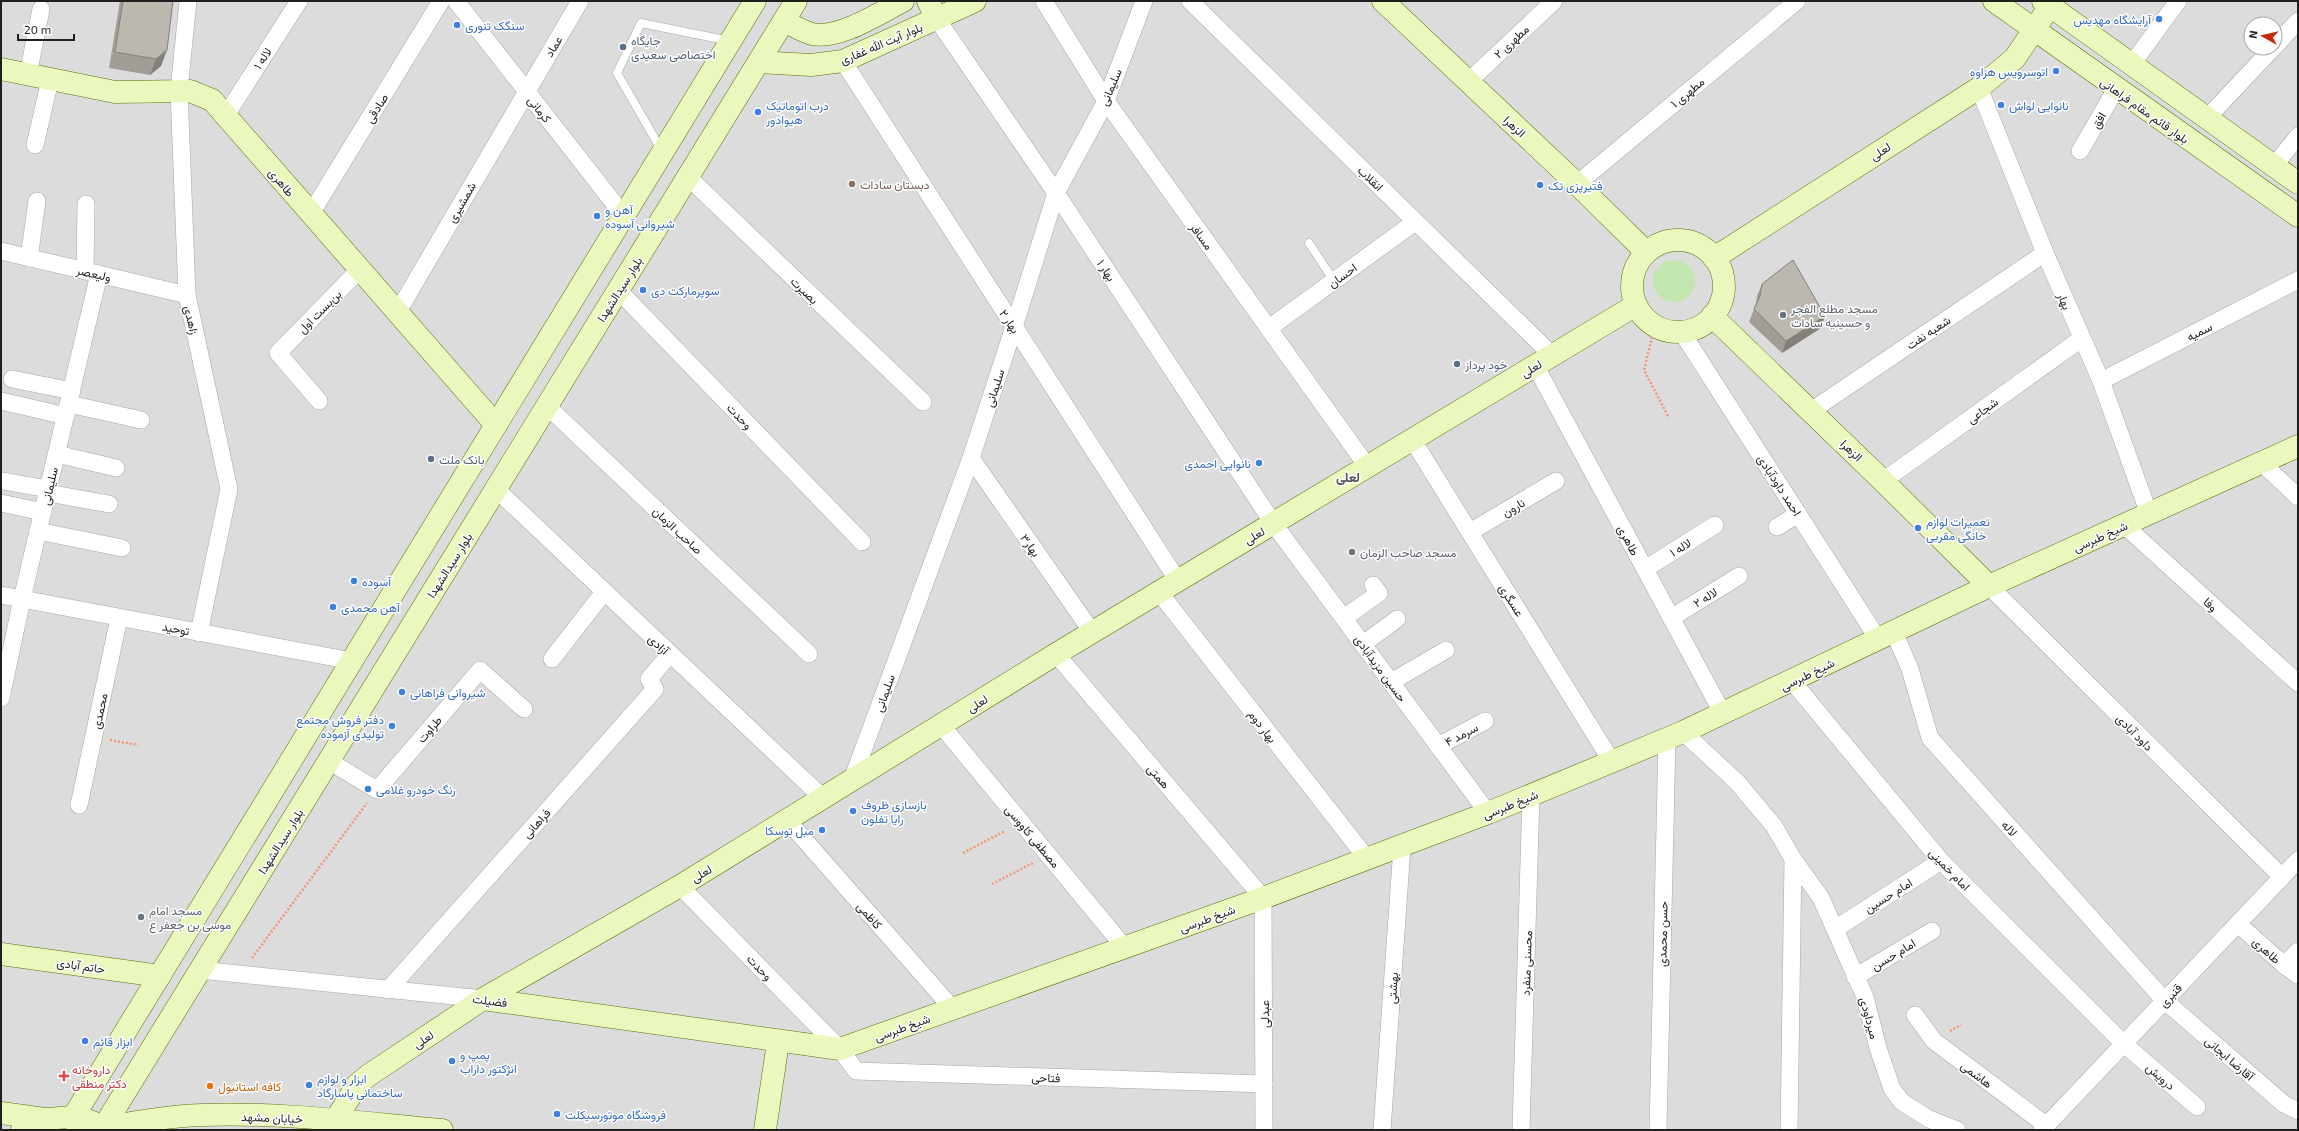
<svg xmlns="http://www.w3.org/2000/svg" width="2299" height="1131" font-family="'Exo 2',Vazirmatn,sans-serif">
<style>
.residential{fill:#dddcdc;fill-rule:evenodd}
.grass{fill:#c1e7ae}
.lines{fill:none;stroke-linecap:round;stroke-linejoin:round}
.lane-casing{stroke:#a6a6a6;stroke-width:9}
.street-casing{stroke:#a6a6a6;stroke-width:18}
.secondary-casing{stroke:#56720a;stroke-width:23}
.path{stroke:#f39673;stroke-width:2.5;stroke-dasharray:2 2;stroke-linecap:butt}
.lane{stroke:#fff;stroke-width:8}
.street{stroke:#fff;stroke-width:17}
.secondary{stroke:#eaf7bd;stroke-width:22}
.wall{fill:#a29d96}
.shaded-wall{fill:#84807a}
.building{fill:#bcb7af;stroke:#84807a}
.shop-dot{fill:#3f7fe0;stroke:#fff;stroke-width:1.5}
.service-dot{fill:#5c6f8a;stroke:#fff;stroke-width:1.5}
.education-dot{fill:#8d6e63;stroke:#fff;stroke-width:1.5}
.worship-dot{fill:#6b7280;stroke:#fff;stroke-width:1.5}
.health-dot{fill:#e0444e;stroke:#fff;stroke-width:1.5}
.food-dot{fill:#e8710a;stroke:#fff;stroke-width:1.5}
.labels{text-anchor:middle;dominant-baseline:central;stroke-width:3;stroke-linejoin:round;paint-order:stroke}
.shop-label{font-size:12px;fill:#366cbe;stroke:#fff;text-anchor:start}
.service-label{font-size:12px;fill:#4e5e75;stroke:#fff;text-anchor:start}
.street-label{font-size:12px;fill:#1f1f1f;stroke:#fff}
.education-label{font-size:12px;fill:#785e54;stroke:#fff;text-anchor:start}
.worship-label{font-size:12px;fill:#5b616d;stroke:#fff;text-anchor:start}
.health-label{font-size:12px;fill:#be3a42;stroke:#fff;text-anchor:start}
.food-label{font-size:12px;fill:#c56008;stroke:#fff;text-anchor:start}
.neighbourhood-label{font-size:13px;font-weight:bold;fill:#525252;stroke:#fff}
</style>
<rect width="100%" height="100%" fill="#efeee6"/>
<path class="residential" d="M1 1H2298V1130H1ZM2251 24H2275V48H2251Z"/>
<circle class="grass" cx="1674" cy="281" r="21"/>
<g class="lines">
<defs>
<g id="lane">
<polyline points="662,151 617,73 641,23 730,41"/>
<polyline points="1309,243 1334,281"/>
</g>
<g id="street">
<polyline points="188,1 179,90 187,295 229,489 199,633"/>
<polyline points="456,1 624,216"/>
<polyline points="1044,1 1106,101 1367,466"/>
<polyline points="1190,1 1552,355"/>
<polyline points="937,19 1056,193 1273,523 1488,813"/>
<polyline points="2275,46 2298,21"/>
<polyline points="843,61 1178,581"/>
<polyline points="2132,64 2178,1"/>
<polyline points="28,75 41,9"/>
<polyline points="1468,82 1554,1"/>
<polyline points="1979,88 2045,253 2101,381 2149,514"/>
<polyline points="226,115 299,1"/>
<polyline points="2207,118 2273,48"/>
<polyline points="35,145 50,80"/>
<polyline points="2080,151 2116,89"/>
<polyline points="2274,166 2298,136"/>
<polyline points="688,177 923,402"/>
<polyline points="1577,184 1797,1"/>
<polyline points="310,215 441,1"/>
<polyline points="1,251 187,295"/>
<polyline points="29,258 37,201"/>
<polyline points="85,271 86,204"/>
<polyline points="618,290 862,542"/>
<polyline points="397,313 580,1"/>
<polyline points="1269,328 1415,222"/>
<polyline points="1681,331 1878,639"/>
<polyline points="1535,365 1723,714"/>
<polyline points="12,379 72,391"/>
<polyline points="2101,381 2298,280"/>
<polyline points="1,401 66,416"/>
<polyline points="319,401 278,353 359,270"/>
<polyline points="69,404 141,420"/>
<polyline points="547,406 809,654"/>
<polyline points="1811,411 2045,253"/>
<polyline points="1412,439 1612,762"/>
<polyline points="57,454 116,468"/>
<polyline points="971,458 1092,632"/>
<polyline points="2263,464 2298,497"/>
<polyline points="3,481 48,489"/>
<polyline points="1883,481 2081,339"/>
<polyline points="496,489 823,798"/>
<polyline points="48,493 109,504"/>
<polyline points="1,503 43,512"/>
<polyline points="2124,525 2298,683"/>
<polyline points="1777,527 1798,514"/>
<polyline points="38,531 122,548"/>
<polyline points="1470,532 1556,481"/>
<polyline points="1645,569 1715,525"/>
<polyline points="1989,586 2282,877"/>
<polyline points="1159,592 1368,860"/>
<polyline points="1,595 352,661"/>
<polyline points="1344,618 1379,593 1373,585"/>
<polyline points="1671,618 1739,576"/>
<polyline points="1894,632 1910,669 1930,738 2165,1001 2284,1104 2298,1111"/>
<polyline points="1363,644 1397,619"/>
<polyline points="1056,654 1263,898 1264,1130"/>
<polyline points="552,659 604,592"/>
<polyline points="1792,681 1941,861 2124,1044 2197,1107"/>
<polyline points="1391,682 1446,650"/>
<polyline points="1,698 22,599 99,274"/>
<polyline points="941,725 1125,948"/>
<polyline points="1683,732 1737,782 1774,826 1793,859 1821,898 1865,997 1878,1048 1892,1089 1902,1102 1929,1119 1957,1130"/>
<polyline points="1438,746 1485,721"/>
<polyline points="329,761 377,790 480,670 524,709"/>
<polyline points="852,780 971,458 1014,327 1056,193 1106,101 1144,1"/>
<polyline points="79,805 119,618"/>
<polyline points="787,820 953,1009"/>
<polyline points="680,886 840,1049 856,1071 1264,1084"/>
<polyline points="2238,924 2284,965 2298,975"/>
<polyline points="1835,929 1941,861"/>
<polyline points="2284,965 2298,951"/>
<polyline points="200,970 483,999"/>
<polyline points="1855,977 1932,931"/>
<polyline points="388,990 655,689 649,679 670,654"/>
<polyline points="1915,1015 1934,1041 2047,1126"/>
<polyline points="1382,1130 1402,847"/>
<polyline points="1521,1130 1531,795"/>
<polyline points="1658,1130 1667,739"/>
<polyline points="1789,1130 1793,859"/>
<polyline points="2042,1130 2298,860"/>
</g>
<g id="secondary">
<polyline points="928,1 937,19"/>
<polyline points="1383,1 1577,184 1646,252"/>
<polyline points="1994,1 2298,216"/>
<polyline points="2043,1 2298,183"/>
<path d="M784 21C793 26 802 31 812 34 839 40 879 13 903 1"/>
<polyline points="759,62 811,65 843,61 975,1"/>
<polyline points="1,69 115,92 190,91 212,100 496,425"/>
<circle cx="1678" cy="286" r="46"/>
<polyline points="1714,258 1979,88 2015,58 2050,6"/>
<polyline points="1712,316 1883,481 1989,586"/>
<polyline points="1,954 160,976"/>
<polyline points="483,999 840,1049 1263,898 1488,813 1683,732 1989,586 2298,446"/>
<polyline points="1,1113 45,1119"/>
<polyline points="72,1119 755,1"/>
<polyline points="335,1121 357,1085 369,1075 483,999 680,886 1056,654 1636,305"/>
<polyline points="103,1128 796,1"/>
<path d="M103 1128C136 1122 169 1116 202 1115 282 1112 363 1123 442 1130"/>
<path d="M22 1130C42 1115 85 1112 105 1130"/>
<polyline points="765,1130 778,1042"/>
</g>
</defs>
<use href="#lane" class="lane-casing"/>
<use href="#street" class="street-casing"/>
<use href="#secondary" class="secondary-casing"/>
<g class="path">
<polyline points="1655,325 1644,370 1669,418"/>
<polyline points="110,740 138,745"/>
<polyline points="963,853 1005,831"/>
<polyline points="992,884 1033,863"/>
<polyline points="252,958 367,803"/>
<polyline points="1950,1031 1961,1025"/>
</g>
<use href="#lane" class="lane"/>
<use href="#street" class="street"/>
<use href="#secondary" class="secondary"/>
</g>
<g class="wall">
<polygon points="120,1 173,1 161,66 150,75 109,68"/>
<polygon points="1762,284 1821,328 1782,353 1749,322 1756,304 1757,296"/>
</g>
<g class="shaded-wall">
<polygon points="167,50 161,66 150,75 156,59"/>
<polygon points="1825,316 1821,328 1782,353 1786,341"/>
</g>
<g class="building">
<polygon points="123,1 173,1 167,50 156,59 115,52"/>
<polygon points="1793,260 1825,316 1786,341 1754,309 1760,296 1762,284"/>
</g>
<g class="shop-dot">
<circle cx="2159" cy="19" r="4"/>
<circle cx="457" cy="25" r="4"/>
<circle cx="2056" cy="71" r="4"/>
<circle cx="2001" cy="105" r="4"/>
<circle cx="758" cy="112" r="4"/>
<circle cx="1540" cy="185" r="4"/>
<circle cx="597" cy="216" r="4"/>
<circle cx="643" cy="290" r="4"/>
<circle cx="1259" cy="463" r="4"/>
<circle cx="1918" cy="528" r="4"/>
<circle cx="354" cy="581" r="4"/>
<circle cx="333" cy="607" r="4"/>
<circle cx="402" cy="692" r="4"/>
<circle cx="392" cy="726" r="4"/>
<circle cx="368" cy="789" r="4"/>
<circle cx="853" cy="811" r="4"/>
<circle cx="822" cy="830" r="4"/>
<circle cx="85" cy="1041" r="4"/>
<circle cx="452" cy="1061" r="4"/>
<circle cx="309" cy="1085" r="4"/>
<circle cx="557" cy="1114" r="4"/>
</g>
<g class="service-dot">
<circle cx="623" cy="47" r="4"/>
<circle cx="1457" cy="364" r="4"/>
<circle cx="431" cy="459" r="4"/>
</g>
<circle class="education-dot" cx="852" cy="184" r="4"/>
<g class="worship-dot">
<circle cx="1783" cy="315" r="4"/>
<circle cx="1352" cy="552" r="4"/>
<circle cx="141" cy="917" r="4"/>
</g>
<path class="health-dot" d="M62 1070h4v4h4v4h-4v4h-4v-4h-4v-4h4z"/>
<circle class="food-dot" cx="210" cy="1086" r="4"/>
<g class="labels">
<g class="shop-label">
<text x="2151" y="19" text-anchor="end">آرایشگاه مهدیس</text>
<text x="465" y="25">سنگک تنوری</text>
<text x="2048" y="71" text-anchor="end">اتوسرویس هزاوه</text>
<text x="766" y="105">درب اتوماتیک<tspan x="766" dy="14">هیوادور</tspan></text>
<text x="2009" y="105">نانوایی لواش</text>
<text x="1548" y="185">فتیرپزی تک</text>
<text x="605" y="209">آهن و<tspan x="605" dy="14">شیروانی آسوده</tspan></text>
<text x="651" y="290">سوپرمارکت دی</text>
<text x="1251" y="463" text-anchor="end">نانوایی احمدی</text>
<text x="1926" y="521">تعمیرات لوازم<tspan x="1926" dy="14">خانگی مقربی</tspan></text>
<text x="362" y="581">آسوده</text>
<text x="341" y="607">آهن محمدی</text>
<text x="410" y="692">شیروانی فراهانی</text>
<text x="384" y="719" text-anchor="end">دفتر فروش مجتمع<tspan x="384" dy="14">تولیدی آزموده</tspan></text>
<text x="376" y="789">رنگ خودرو غلامی</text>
<text x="861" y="804">بازسازی ظروف<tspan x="861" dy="14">رایا تفلون</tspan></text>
<text x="814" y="830" text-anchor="end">مبل توسکا</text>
<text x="93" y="1041">ابزار قائم</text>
<text x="460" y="1054">پمپ و<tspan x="460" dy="14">انژکتور داراب</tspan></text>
<text x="317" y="1078">ابزار و لوازم<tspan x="317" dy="14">ساختمانی پاسارگاد</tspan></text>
<text x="565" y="1114">فروشگاه موتورسیکلت</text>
</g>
<g class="service-label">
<text x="631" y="40">جایگاه<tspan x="631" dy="14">اختصاصی سعیدی</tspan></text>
<text x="1465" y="364">خود پرداز</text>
<text x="439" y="459">بانک ملت</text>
</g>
<g class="street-label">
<text transform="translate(1511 41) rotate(-43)">مطهری ۲</text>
<text transform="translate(881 43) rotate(-23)">بلوار آیت الله غفاری</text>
<text transform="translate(553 46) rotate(-59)">عماد</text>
<text transform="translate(262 58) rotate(-57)">لاله ۱</text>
<text transform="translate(1110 87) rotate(-67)">سلیمانی</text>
<text transform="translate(1687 92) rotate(-40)">مطهری ۱</text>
<text transform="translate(376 108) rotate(-58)">صادقی</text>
<text transform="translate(540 109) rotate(52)">کرمانی</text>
<text transform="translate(2145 110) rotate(35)">بلوار قائم مقام فراهانی</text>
<text transform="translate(2098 120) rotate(-60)">افق</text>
<text transform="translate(1515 126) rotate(43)">الزهرا</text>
<text transform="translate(1880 151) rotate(-33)">لعلی</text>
<text transform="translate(1371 178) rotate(44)">انقلاب</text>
<text transform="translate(282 182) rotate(50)">طاهری</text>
<text transform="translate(461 202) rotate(-60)">شمشیری</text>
<text transform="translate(1202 236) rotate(54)">مسافر</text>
<text transform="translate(1107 270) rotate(57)">بهار ۱</text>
<text transform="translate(94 273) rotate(13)">ولیعصر</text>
<text transform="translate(1342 275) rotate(-36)">احسان</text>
<text transform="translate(619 289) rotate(-58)">بلوار سیدالشهدا</text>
<text transform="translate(805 290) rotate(44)">بصیرت</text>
<text transform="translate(2065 301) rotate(67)">بهار</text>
<text transform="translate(319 311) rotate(-45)">بن‌بست اول</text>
<text transform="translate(192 320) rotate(78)">زاهدی</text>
<text transform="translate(1010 321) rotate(57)">بهار ۲</text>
<text transform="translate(2199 331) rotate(-27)">سمیه</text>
<text transform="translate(1928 332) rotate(-34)">شعبه نفت</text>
<text transform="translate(1531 368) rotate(-31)">لعلی</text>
<text transform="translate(994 388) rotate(-72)">سلیمانی</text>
<text transform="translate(1982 410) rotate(-36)">شجاعی</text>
<text transform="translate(740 416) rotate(46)">وحدت</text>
<text transform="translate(1852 450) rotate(44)">الزهرا</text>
<text transform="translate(1780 485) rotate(57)">احمد داودآبادی</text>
<text transform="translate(49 486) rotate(-77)">سلیمانی</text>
<text transform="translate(1513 507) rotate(-31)">نارون</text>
<text transform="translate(678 530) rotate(43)">صاحب الزمان</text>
<text transform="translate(1254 535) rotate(-31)">لعلی</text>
<text transform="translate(2100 536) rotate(-24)">شیخ طبرسی</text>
<text transform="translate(1629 540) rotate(62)">طاهری</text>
<text transform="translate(1031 545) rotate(55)">بهار۳</text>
<text transform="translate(1680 547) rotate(-32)">لاله ۱</text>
<text transform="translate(449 565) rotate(-58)">بلوار سیدالشهدا</text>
<text transform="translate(1705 597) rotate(-32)">لاله ۲</text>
<text transform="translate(1512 600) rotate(58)">عسگری</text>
<text transform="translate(2211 604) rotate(42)">وفا</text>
<text transform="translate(176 628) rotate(11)">توحید</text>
<text transform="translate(659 644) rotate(43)">آزادی</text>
<text transform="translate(1381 668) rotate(54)">حسین مزیدآبادی</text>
<text transform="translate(1807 674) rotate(-26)">شیخ طبرسی</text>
<text transform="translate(884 693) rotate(-70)">سلیمانی</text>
<text transform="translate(977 703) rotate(-32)">لعلی</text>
<text transform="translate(99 711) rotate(-78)">محمدی</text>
<text transform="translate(1263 726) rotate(52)">بهار دوم</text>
<text transform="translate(429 729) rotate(-50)">طراوت</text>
<text transform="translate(2135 732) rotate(45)">داود آبادی</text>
<text transform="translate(1461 734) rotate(-28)">سرمد ۴</text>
<text transform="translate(1159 776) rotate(49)">همتی</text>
<text transform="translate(1510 804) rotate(-22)">شیخ طبرسی</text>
<text transform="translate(536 823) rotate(-48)">فراهانی</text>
<text transform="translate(2010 828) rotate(48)">لاله</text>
<text transform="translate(1033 836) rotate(50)">مصطفی کاووسی</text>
<text transform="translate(280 841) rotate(-58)">بلوار سیدالشهدا</text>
<text transform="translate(1950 869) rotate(46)">امام خمینی</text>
<text transform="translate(701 873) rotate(-31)">لعلی</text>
<text transform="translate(1888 895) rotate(-32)">امام حسین</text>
<text transform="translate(870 915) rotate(49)">کاظمی</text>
<text transform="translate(1207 918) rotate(-20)">شیخ طبرسی</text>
<text transform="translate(1662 934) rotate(-89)">حسن محمدی</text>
<text transform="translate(2267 950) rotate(42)">طاهری</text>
<text transform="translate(1893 954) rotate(-31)">امام حسن</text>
<text transform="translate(1526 963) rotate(-88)">محسنی منفرد</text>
<text transform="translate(81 965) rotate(8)">حاتم آبادی</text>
<text transform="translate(760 967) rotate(46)">وحدت</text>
<text transform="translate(1392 988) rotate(-86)">بهشتی</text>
<text transform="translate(2170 995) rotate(-47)">قنبری</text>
<text transform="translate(490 1000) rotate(7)">فضیلت</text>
<text transform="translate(1264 1014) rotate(-90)">عبدلی</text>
<text transform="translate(1870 1018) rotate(75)">میرداودی</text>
<text transform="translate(902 1027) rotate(-20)">شیخ طبرسی</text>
<text transform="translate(423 1039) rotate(-34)">لعلی</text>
<text transform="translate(2230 1058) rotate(41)">آقارضا ایجانی</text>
<text transform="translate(1977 1074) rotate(37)">هاشمی</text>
<text transform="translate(2161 1076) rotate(41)">درویش</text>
<text transform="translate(1046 1077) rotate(2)">فتاحی</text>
<text transform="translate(272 1117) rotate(2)">خیابان مشهد</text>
</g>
<g class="education-label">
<text x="860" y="184">دبستان سادات</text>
</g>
<g class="worship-label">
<text x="1791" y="308">مسجد مطلع الفجر<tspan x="1791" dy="14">و حسینیه سادات</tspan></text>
<text x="1360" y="552">مسجد صاحب الزمان</text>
<text x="149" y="910">مسجد امام<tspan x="149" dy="14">موسی بن جعفر ع</tspan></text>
</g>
<g class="health-label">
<text x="72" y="1069">داروخانه<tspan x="72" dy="14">دکتر منطقی</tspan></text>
</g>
<g class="food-label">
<text x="218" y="1086">کافه استانبول</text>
</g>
<g class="neighbourhood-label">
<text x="1348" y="477">لعلی</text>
</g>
</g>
<rect width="2299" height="1131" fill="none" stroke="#1f1f1f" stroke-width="4"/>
<g transform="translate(2263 36) rotate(278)"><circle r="19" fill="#ffffff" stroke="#a5a5a5"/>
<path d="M0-3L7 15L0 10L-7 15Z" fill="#c52909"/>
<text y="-6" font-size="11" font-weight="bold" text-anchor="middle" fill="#1f1f1f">N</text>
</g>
<path d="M18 34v6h56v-6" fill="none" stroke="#1f1f1f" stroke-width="2"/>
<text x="24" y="34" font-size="12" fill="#1f1f1f" stroke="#ffffff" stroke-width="3" paint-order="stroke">20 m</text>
</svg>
